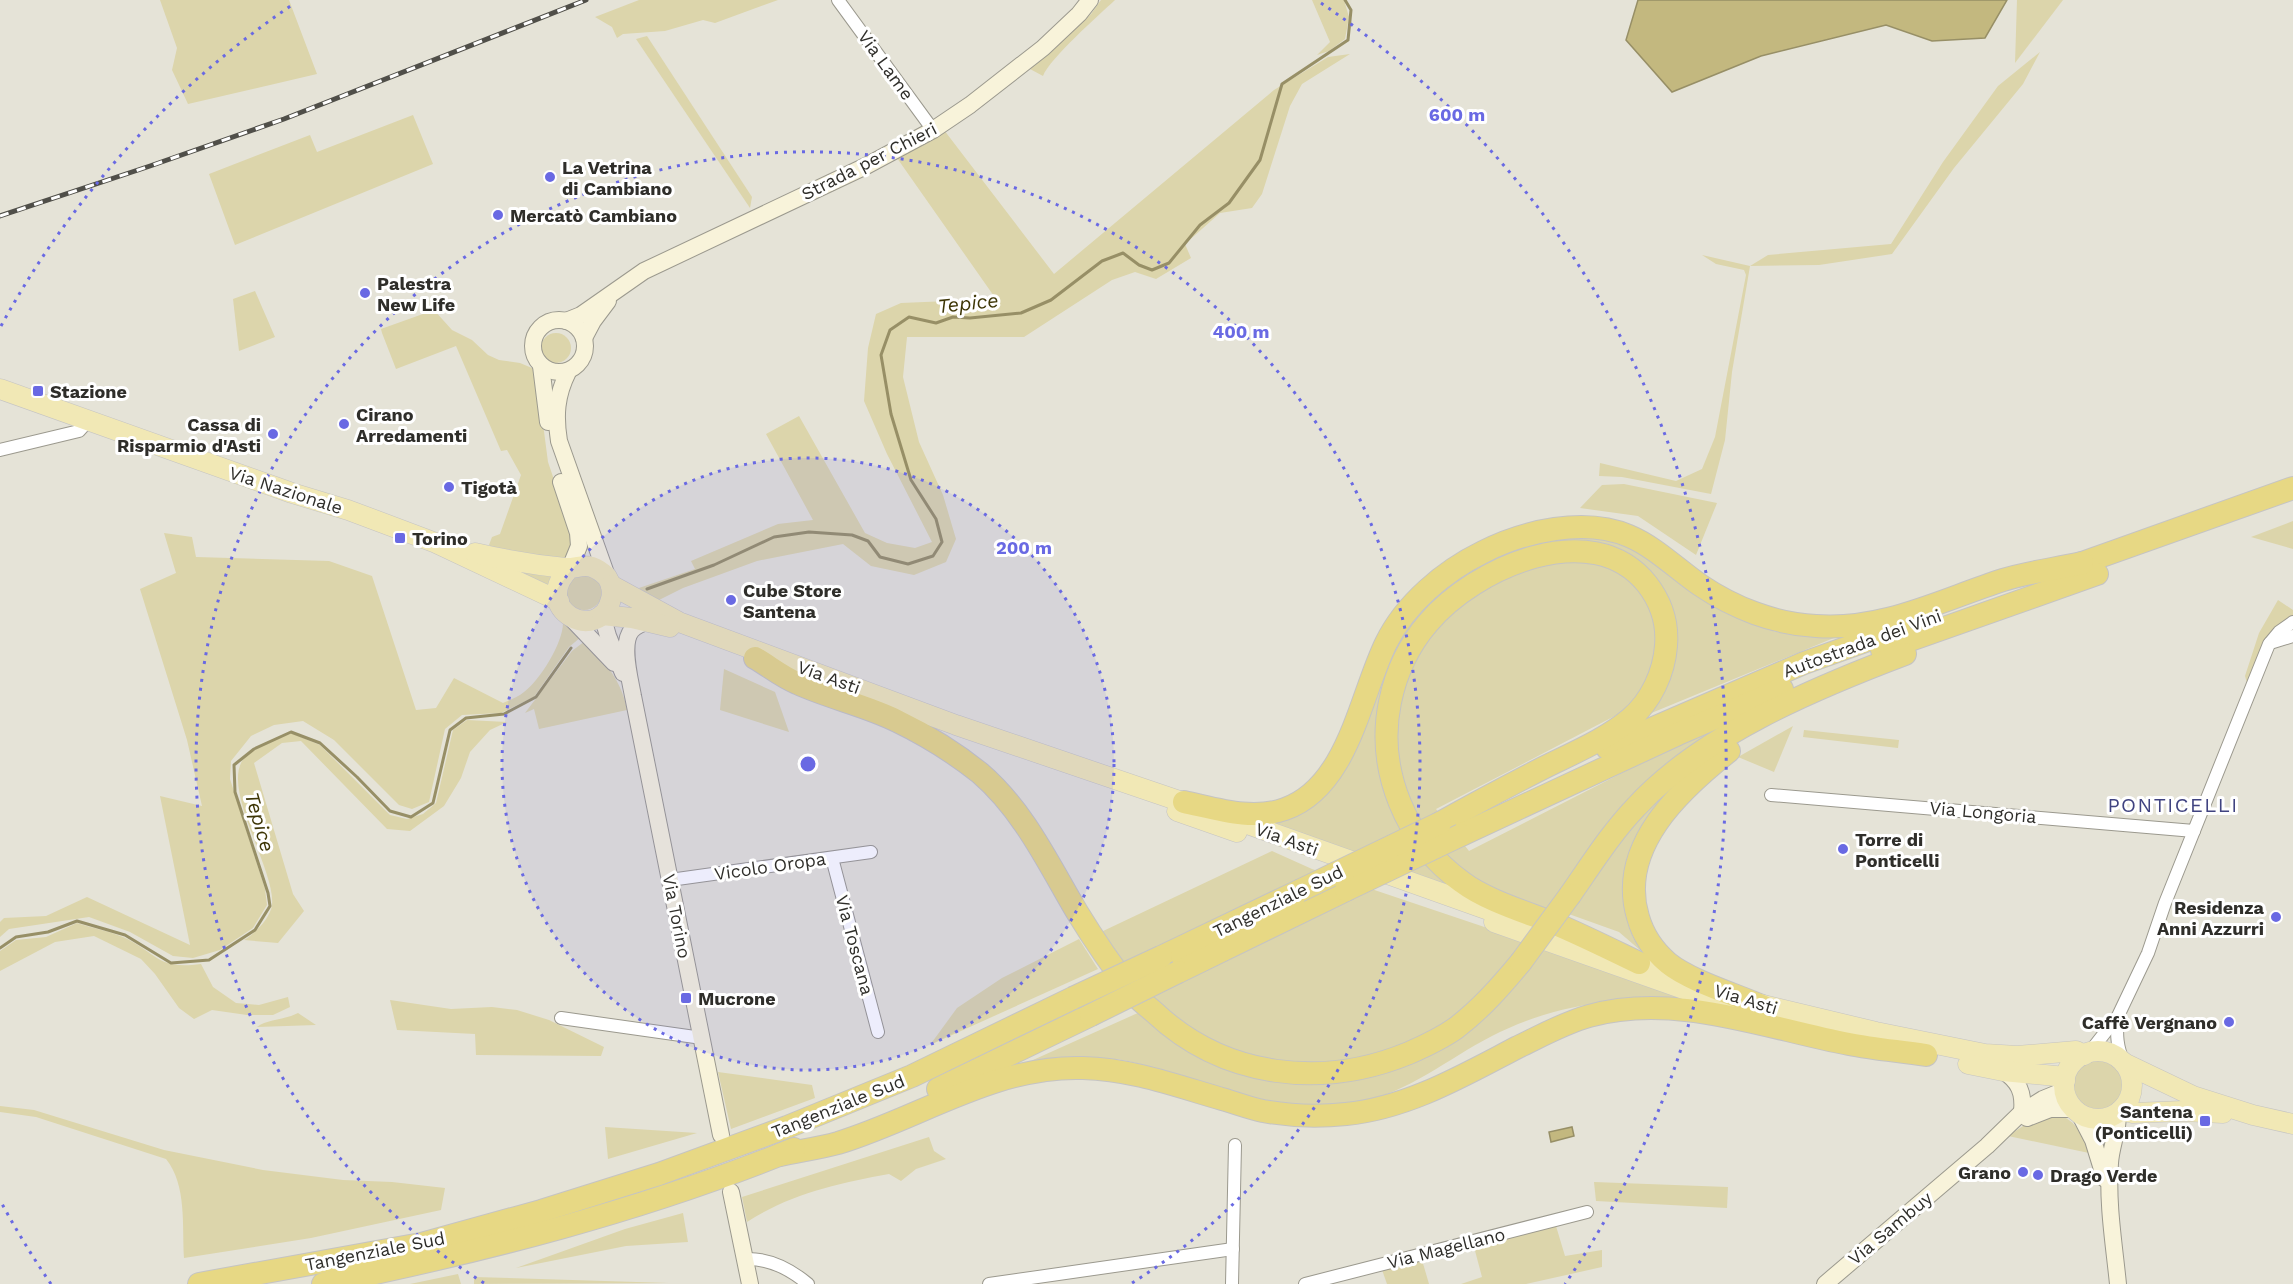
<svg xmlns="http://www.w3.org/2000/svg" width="2293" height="1284" font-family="'Work Sans',sans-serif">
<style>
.green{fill:#dcd5ab}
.water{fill:#c3b87f;stroke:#978f66;stroke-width:1.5}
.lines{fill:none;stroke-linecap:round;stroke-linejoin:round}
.stream{stroke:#978f66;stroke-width:3}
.street-casing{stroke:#9b998e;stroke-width:14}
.secondary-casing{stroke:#9b998e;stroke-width:18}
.primary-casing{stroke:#c5c4c3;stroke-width:21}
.highway-casing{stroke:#c5c4c3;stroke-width:24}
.street{stroke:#fff;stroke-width:12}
.secondary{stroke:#f8f3da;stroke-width:16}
.primary{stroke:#f1e8b5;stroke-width:20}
.highway{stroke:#e7d884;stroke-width:22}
.rail-casing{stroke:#504f49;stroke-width:5}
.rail{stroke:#fff;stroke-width:3;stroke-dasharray:9;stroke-linecap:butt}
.highway-bridge-casing{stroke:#c5c4c3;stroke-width:24;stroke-linecap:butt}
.highway-bridge{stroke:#e7d884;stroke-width:22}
.ring{fill:none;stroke:#6969e3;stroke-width:3;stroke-dasharray:3 6}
.poi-dot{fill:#6969e3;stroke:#fff;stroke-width:2}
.labels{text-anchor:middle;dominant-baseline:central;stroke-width:6;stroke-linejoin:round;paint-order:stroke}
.street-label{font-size:18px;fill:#2f2e2a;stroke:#fff}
.poi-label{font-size:18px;font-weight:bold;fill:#2f2e2a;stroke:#fff;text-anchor:start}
.water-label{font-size:20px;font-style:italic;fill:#3d3505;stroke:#fff}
.neighbourhood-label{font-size:20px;letter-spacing:1.5px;fill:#404380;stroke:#fff}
.centre{fill:#6969e3;stroke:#fff;stroke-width:3}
.ring-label{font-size:18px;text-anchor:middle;font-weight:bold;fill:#6969e3;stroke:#fff;stroke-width:6;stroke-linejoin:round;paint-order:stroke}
</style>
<rect width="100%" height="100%" fill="#e5e3d7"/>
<g class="green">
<polygon points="160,0 289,0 317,74 188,104 172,70 177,48"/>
<polygon points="639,0 778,0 715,23 703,20 665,31 623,34 617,38 612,27 595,17"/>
<path d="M1101 0H1115C1099 15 1050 58 1043 76L1030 69 1091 14Z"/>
<polygon points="1312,0 1344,0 1349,17 1345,39 1329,51 1317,55 1330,42"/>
<polygon points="2017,0 2063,0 2015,63"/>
<polygon points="647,36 752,197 750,208 636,39"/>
<polygon points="2040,52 2023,84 1954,168 1892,254 1819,265 1750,266 1732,372 1725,440 1711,494 1622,477 1599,476 1600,463 1676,481 1702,469 1715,437 1746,275 1744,270 1716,264 1702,255 1750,266 1768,255 1891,244 1943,162 1998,86"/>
<polygon points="1350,54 1302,84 1290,106 1262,194 1252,208 1220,213 1185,244 1191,258 1156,279 1135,272 1112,280 1024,337 907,337 903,377 919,442 943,495 956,539 946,562 914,575 871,566 843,544 757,561 683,588 653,603 639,588 695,569 691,561 778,524 813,520 766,434 799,416 865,533 887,543 915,548 932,542 887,454 864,401 868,348 876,314 901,303 996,299 897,158 944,130 1054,274 1274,90 1328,57"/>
<polygon points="413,115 433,164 235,245 209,174 310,135 317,152"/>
<polygon points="255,291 275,337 239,351 233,299"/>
<polygon points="434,310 452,330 472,340 488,355 499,360 520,363 532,368 537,378 548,462 571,530 574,547 568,558 560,561 500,553 489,545 492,537 500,534 521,475 507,450 501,451 456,346 396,369 382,333 381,329"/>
<circle cx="556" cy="348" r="15"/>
<polygon points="1624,484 1717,503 1696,555 1638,516 1580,508 1602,485"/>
<polygon points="2293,521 2293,549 2251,537"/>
<path d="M164 533 192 537 196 557 329 561 372 576 416 710 436 708 454 678 503 703C510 700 518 697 524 692 540 680 563 643 563 623L581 637 569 647 534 697 501 713 462 715 445 729 429 802 412 809 399 805 334 740 303 721 274 725 251 736 231 761 230 779 265 889 267 905 253 928 220 950 193 958 173 956 130 932 89 917 9 929 0 937V922L4 918 46 916 87 897 190 945 160 796 202 806 187 740 140 589 176 573Z"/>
<polygon points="1566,533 1629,543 1722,611 1776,632 1841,635 1649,714 1673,673 1676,639 1616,549 1584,541 1546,542 1504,558 1431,606 1383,758 1462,891 1269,822 1295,814 1398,634 1423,601 1468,566"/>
<polygon points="1546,560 1612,563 1636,581 1660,628 1646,688 1632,707 1436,809 1469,851 1663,752 1780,701 1684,758 1551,910 1509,897 1480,881 1450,862 1414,817 1396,766 1395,707 1408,664 1465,597"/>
<polygon points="502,565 555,573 550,588"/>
<circle cx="584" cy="592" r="18"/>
<polygon points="2278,600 2293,610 2293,617 2271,632 2261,649 2247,683 2245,676 2259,633"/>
<path d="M585 641C605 662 622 681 627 710L539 729 534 709 525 713 572 651Z"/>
<polygon points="724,669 775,692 789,732 720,710"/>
<path d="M467 720 507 722 490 730 470 752 461 778 444 806 410 831 387 829 301 741 282 743 254 763 293 894 304 911 278 943 244 940C255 933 270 919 272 905 276 869 217 784 246 756 253 749 281 738 291 733L320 745 390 815 407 819 423 814 436 803 453 730Z"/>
<polygon points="1793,726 1774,772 1738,757"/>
<polygon points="1804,730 1899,740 1898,748 1803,737"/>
<polygon points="1703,764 1628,889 1660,960 1640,950 1619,932 1566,913 1644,807"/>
<polygon points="1272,851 1312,869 1526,941 1508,967 1444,1028 1353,1065 1279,1065 1207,1042 1152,1004 1101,932"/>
<path d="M77 923C92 928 109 931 123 937 158 953 156 970 201 964L213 987 236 1003 259 1005 288 997 290 1007 273 1015H247L212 1010 194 1019 179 1008 155 974 141 959 94 936 55 942 0 971V951L16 940 46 937Z"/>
<polygon points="1079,939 1098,969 930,1045 957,1008 1002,978"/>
<path d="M1542 947 1690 998C1619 998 1556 1003 1492 1036 1447 1059 1409 1093 1358 1102 1331 1107 1300 1109 1272 1103 1224 1092 1177 1072 1128 1061 1096 1055 1065 1058 1033 1060L1140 1012 1284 1079 1420 1054Z"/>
<polygon points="390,1000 451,1009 492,1007 517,1010 549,1020 604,1047 601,1056 476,1055 475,1034 397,1030"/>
<path d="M298 1013 316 1025 257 1027C267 1019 285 1020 298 1013Z"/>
<circle cx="2099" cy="1083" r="27"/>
<polygon points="718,1072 812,1085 815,1098 731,1129"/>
<path d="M0 1106 34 1110 164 1150 263 1170 343 1180 392 1182 445 1188 441 1210 311 1238 184 1258C182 1226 187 1185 166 1159L36 1117 0 1112Z"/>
<path d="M2057 1114C2077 1121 2082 1134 2089 1153L2008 1136 2026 1124Z"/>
<polygon points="605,1127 697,1133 608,1159"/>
<path d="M929 1137 934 1151 946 1159 916 1169 901 1181 889 1174C839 1183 790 1194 747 1222L742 1197Z"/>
<polygon points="1594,1182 1728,1187 1727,1208 1596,1201"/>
<polygon points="683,1213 688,1242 626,1246 516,1268 625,1229"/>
<polygon points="1556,1226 1565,1256 1602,1250 1602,1267 1526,1284 1461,1284 1482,1277 1474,1247"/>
<polygon points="1422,1260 1429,1284 1387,1284 1381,1267"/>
<polygon points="458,1274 461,1284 410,1284"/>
<polygon points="474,1277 669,1283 474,1284"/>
</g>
<g class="water">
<polygon points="1638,0 2007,0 1985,38 1932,41 1886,25 1761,56 1672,92 1626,40"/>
<polygon points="1572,1127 1574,1136 1551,1142 1549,1132"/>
</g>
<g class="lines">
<g class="stream">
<polyline points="647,589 714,565 774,537 809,532 852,535 868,541 880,557 908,564 933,556 942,542 936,519 911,480 891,414 881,355 890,330 909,317 936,323 953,317 970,318 1021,313 1051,300 1102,261 1123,253 1139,265 1152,270 1169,263 1200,225 1229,203 1260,160 1282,84 1348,40 1351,10 1345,0"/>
<polyline points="0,948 16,937 48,932 77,921 125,935 171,963 209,960 255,930 270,906 268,893 235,792 234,765 254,749 291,732 320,743 357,777 390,811 411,817 433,803 450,730 466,718 504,714 536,697 571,648"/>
</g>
<defs>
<g id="street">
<polyline points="838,0 933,130"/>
<polyline points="0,450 79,431 88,421"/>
<polyline points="2270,643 2293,636"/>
<polyline points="1771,795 2194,831"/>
<polyline points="832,858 878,1032"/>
<polyline points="670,880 871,852"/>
<path d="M2118 1017C2116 1035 2117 1047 2124 1063"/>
<polyline points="561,1018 702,1038"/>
<polyline points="2089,1053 2118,1016 2148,953 2165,903 2269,644 2279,632 2293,622"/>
<path d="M745 1259C768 1258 790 1269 808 1284"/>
<polyline points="989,1284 1233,1249"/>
<polyline points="1232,1284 1235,1145"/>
<polyline points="1305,1284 1587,1212"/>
</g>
<g id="secondary">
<circle cx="559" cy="346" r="26"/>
<polyline points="566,321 581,315 644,271 866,166 933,130 970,105 1043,48 1079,14 1090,0"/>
<polyline points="584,338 593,321 608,301"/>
<polyline points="541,366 548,422"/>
<path d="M568 372C556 396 555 416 559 441L608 579"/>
<polyline points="561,482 578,533 579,546 570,568"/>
<polyline points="602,615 608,636 623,673"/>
<polyline points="571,618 614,663"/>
<path d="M649 621C643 623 636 626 632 630 620 643 630 679 633 696L721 1135"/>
<path d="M2003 1071C2019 1081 2024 1093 2022 1112"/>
<polyline points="2079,1113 2093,1140 2105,1179"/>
<polyline points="2027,1118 2050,1109 2074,1109"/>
<polyline points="731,1192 750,1284"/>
<polyline points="1825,1284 1987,1146 2022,1112 2043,1099 2065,1090"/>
<path d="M2118 1284C2114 1244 2107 1203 2110 1163 2111 1146 2119 1129 2118 1112"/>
</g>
<g id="primary">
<polyline points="0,389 292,493 348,510 436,543 559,601"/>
<path d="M475 553C505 560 535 565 565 568 574 569 583 564 592 567 598 569 603 573 607 577 611 583 613 592 611 599 600 646 528 609 570 568"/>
<polyline points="611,585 679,622 956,725 1197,807"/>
<polyline points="602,615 632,618 670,627"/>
<polyline points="1177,811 1237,832"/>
<polyline points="1225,816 1514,919"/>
<polyline points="1494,922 1752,1013"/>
<polyline points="1626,959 1683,979"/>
<polyline points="1751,1002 1876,1032 1985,1054 2017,1056 2076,1051 2084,1055"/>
<circle cx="2098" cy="1085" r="34"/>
<polyline points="2124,1063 2193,1096 2253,1115 2293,1124"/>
<polyline points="1968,1064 2003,1071 2056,1076 2065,1081"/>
<polyline points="2121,1110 2133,1113 2183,1111 2223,1113"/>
</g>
<g id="highway">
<polyline points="2068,568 2293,488"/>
<polyline points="1882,650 2097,574"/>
<path d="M755 658C769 666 782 677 797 683 829 698 865 705 897 721 926 735 955 753 980 773 1024 811 1048 863 1077 912 1093 938 1111 965 1130 989 1136 998 1146 1005 1154 1012 1224 1078 1322 1089 1409 1053 1425 1046 1442 1038 1456 1028 1481 1009 1501 986 1521 962"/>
<polyline points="1607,748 1804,663 1899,629"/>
<path d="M1729 751C1680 790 1617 847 1638 917 1643 935 1654 951 1668 963 1690 981 1737 995 1764 1007"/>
<path d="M1184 802C1217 809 1252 821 1285 809 1348 787 1360 696 1386 643 1405 604 1444 571 1483 552 1524 531 1585 517 1629 536 1655 547 1677 569 1700 585 1734 608 1775 624 1816 626 1883 631 1941 600 2003 580 2028 572 2056 569 2082 563"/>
<path d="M1440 823C1474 804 1508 786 1543 768 1573 753 1605 740 1630 719 1651 701 1664 673 1666 646 1668 623 1661 602 1647 584 1592 515 1474 568 1428 623 1409 645 1396 673 1390 702 1376 770 1406 842 1462 882 1487 901 1529 913 1558 925 1586 937 1612 950 1639 963"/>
<polyline points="1461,835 1678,734 1782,689"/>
<path d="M1570 895C1591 865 1611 833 1636 807 1702 735 1815 688 1905 654"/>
<polyline points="1161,957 1299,891"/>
<polyline points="1178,972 1346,890"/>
<polyline points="938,1089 1091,1015"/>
<path d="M780 1155C799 1151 820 1148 838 1143 920 1118 995 1065 1083 1068 1131 1069 1177 1086 1222 1099 1236 1103 1249 1108 1263 1111 1290 1116 1318 1117 1346 1114 1408 1108 1464 1075 1518 1047 1541 1036 1564 1023 1589 1016 1675 992 1765 1028 1849 1044 1874 1049 1900 1051 1926 1055"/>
<polyline points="199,1284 421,1244 541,1211 659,1174 787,1127 912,1076 1073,998"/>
<path d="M323 1284C484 1251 642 1211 794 1149"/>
</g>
</defs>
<use href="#street" class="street-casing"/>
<use href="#secondary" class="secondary-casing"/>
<use href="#primary" class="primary-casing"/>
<use href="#highway" class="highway-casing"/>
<use href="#street" class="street"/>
<use href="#secondary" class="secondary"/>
<use href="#primary" class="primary"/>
<use href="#highway" class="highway"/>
<defs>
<polyline id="rail" points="0,216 150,166 284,119 586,0"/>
</defs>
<use href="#rail" class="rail-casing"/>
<use href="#rail" class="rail"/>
<defs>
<g id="highway-bridge">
<polyline points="1346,890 1461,835"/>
<polyline points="1299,891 1440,823"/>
<polyline points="1521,962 1570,895"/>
<polyline points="1073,998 1161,957"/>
<polyline points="1091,1015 1178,972"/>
</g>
</defs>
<use href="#highway-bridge" class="highway-bridge-casing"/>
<use href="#highway-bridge" class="highway-bridge"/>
</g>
<circle cx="808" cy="764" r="306" fill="#6969e3" fill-opacity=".12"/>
<g class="ring">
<circle cx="808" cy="764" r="306"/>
<path d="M484 1283A612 612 0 1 1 1132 1283"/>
<path d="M51 1284A918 918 0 0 1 1 1202M1 326A918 918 0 0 1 295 3M1321 3A918 918 0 0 1 1565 1284"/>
</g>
<g class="poi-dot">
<circle cx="550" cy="177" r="6"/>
<circle cx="498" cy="215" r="6"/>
<circle cx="365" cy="293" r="6"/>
<rect x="32" y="385" width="12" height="12" rx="3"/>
<circle cx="344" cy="424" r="6"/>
<circle cx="273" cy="434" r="6"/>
<circle cx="449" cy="487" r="6"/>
<rect x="394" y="532" width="12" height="12" rx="3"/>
<circle cx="731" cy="600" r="6"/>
<circle cx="1843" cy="849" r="6"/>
<circle cx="2276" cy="917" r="6"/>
<rect x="680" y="992" width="12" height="12" rx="3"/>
<circle cx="2229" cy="1022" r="6"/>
<rect x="2199" y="1115" width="12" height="12" rx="3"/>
<circle cx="2023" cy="1172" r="6"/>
<circle cx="2038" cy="1175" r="6"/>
</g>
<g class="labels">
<g class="street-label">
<text transform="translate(886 65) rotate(54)">Via Lame</text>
<text transform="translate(869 161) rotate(-27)">Strada per Chieri</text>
<text transform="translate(286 490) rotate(18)">Via Nazionale</text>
<text transform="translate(1862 643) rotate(-20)">Autostrada dei Vini</text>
<text transform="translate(829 677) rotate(20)">Via Asti</text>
<text transform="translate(1983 812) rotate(5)">Via Longoria</text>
<text transform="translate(1287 839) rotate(20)">Via Asti</text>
<text transform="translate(770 866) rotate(-8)">Vicolo Oropa</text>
<text transform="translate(1278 901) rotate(-26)">Tangenziale Sud</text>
<text transform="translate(677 916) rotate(79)">Via Torino</text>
<text transform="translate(855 945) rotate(75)">Via Toscana</text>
<text transform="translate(1746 999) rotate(17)">Via Asti</text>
<text transform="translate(838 1106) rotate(-22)">Tangenziale Sud</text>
<text transform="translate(1890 1228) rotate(-40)">Via Sambuy</text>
<text transform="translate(1446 1248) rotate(-14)">Via Magellano</text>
<text transform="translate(375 1251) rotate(-11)">Tangenziale Sud</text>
</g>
<g class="poi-label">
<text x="562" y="167">La Vetrina<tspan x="562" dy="21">di Cambiano</tspan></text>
<text x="510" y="215">Mercatò Cambiano</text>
<text x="377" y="283">Palestra<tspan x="377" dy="21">New Life</tspan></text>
<text x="50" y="391">Stazione</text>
<text x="356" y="414">Cirano<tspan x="356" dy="21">Arredamenti</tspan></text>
<text x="261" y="424" text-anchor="end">Cassa di<tspan x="261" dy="21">Risparmio d'Asti</tspan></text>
<text x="461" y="487">Tigotà</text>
<text x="412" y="538">Torino</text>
<text x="743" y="590">Cube Store<tspan x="743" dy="21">Santena</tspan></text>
<text x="1855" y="839">Torre di<tspan x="1855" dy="21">Ponticelli</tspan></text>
<text x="2264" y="907" text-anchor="end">Residenza<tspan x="2264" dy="21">Anni Azzurri</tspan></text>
<text x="698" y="998">Mucrone</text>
<text x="2217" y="1022" text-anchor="end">Caffè Vergnano</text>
<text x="2193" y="1111" text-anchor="end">Santena<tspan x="2193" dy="21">(Ponticelli)</tspan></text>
<text x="2011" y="1172" text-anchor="end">Grano</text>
<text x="2050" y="1175">Drago Verde</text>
</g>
<g class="water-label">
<text transform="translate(968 303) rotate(-6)">Tepice</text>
<text transform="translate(260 822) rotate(74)">Tepice</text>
</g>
<g class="neighbourhood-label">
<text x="2173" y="805">PONTICELLI</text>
</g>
</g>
<circle cx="808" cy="764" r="9" class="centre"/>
<g class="ring-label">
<text x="1457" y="121">600 m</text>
<text x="1241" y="338">400 m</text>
<text x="1024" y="554">200 m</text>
</g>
</svg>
